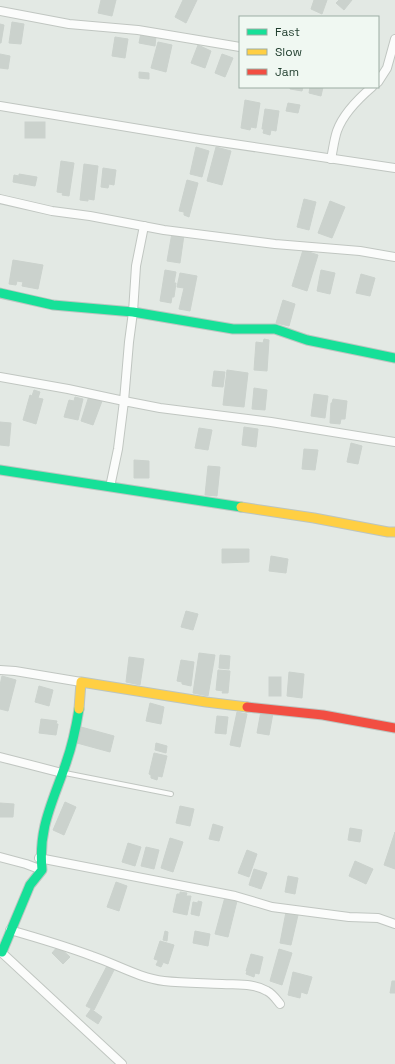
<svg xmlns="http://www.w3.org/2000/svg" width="395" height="1064" font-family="'Space Grotesk',sans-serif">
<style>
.building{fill:#cbd2cd;stroke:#cbd2cd}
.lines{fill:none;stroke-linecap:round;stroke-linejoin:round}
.lane-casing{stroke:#c0c6c1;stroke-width:6}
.street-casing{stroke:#c0c6c1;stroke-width:10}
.fast-casing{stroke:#bcc5c0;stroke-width:11}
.slow-casing{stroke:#bcc5c0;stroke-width:11}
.jam-casing{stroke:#bcc5c0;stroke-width:11}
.lane{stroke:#fbfcfb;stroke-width:4}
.street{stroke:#fbfcfb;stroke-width:8}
.fast{stroke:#16e098;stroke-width:9}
.slow{stroke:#ffcf43;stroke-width:9}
.jam{stroke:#f24e42;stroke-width:9}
</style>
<rect width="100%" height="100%" fill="#e3e9e4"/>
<g class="building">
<polygon points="101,0 116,0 112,16 98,13"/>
<polygon points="183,0 197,0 186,23 175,17"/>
<polygon points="314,0 327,0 322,14 311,9"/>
<polygon points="339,0 352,0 344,10 336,3"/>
<polygon points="12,22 24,24 21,44 9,43"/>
<polygon points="0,24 4,25 1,43 0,43"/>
<polygon points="141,33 156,36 155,46 139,43"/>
<polygon points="115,37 128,39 125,58 112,56"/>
<polygon points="158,42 172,45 166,72 151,68"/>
<polygon points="198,45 211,51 205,68 191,63"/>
<polygon points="0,54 10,56 8,69 0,68"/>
<polygon points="222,54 233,58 225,77 215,73"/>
<polygon points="139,72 149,73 149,79 139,78"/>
<polygon points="290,87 303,87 302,91 290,89"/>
<polygon points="310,87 323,87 321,96 309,93"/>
<polygon points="245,100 260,103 256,128 251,127 250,130 241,128"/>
<polygon points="288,103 300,105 298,113 286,111"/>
<polygon points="265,109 279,111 276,131 271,130 270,135 263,133 264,129 262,129"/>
<rect x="25" y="122" width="20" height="16"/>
<polygon points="196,147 209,151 202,177 190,174"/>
<polygon points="216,147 231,151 222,185 207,181"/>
<polygon points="61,161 74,163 69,196 62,195 63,193 57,192"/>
<polygon points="84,164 98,166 94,200 88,199 88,201 80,200"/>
<polygon points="103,168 116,170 114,185 109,184 108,188 101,187"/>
<polygon points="19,174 37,177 35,186 13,182 14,175 19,176"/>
<polygon points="187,180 198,183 189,217 184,215 184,212 179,211"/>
<polygon points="304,199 316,202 309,230 297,227"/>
<polygon points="330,201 345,207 332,238 318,233"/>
<polygon points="172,233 184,235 180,263 167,261"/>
<polygon points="303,250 318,255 307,291 292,286"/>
<polygon points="13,260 43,265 38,289 22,286 23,282 17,281 16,285 9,284"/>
<polygon points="165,270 176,272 174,283 176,283 174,297 172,297 171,303 160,301"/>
<polygon points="321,270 335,273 330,294 317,291"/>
<polygon points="180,273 197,276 190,311 179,309 184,288 177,287"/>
<polygon points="361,274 375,278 370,296 356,293"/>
<polygon points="283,300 295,304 289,326 276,323"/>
<polygon points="264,339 269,340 267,371 254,370 256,342 263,343"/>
<polygon points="227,370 248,373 244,407 223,405"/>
<polygon points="214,371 225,372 223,387 212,386"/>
<polygon points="254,388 267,390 265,410 252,409"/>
<polygon points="34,390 40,392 38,398 43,399 36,424 23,420 30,395 32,396"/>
<polygon points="314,394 328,396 325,418 311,416"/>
<polygon points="89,396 102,401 93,425 81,421"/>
<polygon points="75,397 83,399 78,420 64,417 69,400 74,401"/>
<polygon points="333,399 347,401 345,419 341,419 340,424 330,423 331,403 332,403"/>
<polygon points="0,422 11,423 9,446 0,445"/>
<polygon points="244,427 258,429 256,447 242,445"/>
<polygon points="199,428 212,430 208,450 195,448"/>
<polygon points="351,443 362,446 358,464 347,462"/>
<polygon points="304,449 318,450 315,470 302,469"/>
<polygon points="134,460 149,461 149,478 134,478"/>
<polygon points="208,466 220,467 217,496 205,495"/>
<polygon points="222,549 249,549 249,562 222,563"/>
<polygon points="271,556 288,559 286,573 269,571"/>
<polygon points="186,611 198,614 193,630 181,627"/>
<polygon points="199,653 215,655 208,696 193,693"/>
<polygon points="220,655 230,656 229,669 219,668"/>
<polygon points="129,657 144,659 140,685 126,682"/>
<polygon points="181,660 194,662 191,686 182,684 182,682 177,681"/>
<polygon points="218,670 230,671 228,693 222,693 223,691 216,690"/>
<polygon points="289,672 304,674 302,698 287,696"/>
<polygon points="2,676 16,680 8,711 0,709 0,685"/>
<rect x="269" y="677" width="12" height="19"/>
<polygon points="39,686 53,690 49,706 35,702"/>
<polygon points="150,703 164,707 161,724 146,721"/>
<polygon points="261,711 273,713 269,735 257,733"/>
<polygon points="237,712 247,714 240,747 230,745"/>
<polygon points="217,716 228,717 226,734 215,733"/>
<polygon points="41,719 57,721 56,724 58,724 56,735 39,733"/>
<polygon points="81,727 114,736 110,752 77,743"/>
<polygon points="156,743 167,746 166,753 155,750"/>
<polygon points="154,753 167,756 162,777 158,776 157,780 151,778 151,775 149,774"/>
<polygon points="65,802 76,807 64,835 53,830"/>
<polygon points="0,803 14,804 13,817 0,817"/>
<polygon points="180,806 194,809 190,826 176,823"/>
<polygon points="213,824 223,827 219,841 209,839"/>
<polygon points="350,828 362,830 360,842 348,840"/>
<polygon points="395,832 395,869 384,865"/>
<polygon points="170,838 183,842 173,872 161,868"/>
<polygon points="128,843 141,847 135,866 122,862"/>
<polygon points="146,847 159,850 154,869 141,866"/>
<polygon points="247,850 257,854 249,877 238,873"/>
<polygon points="355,861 373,869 366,884 349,876"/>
<polygon points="254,869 267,873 261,889 249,885"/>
<polygon points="288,876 298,878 295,894 285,892"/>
<polygon points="116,882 127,886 119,911 107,907"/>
<polygon points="180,892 187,893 186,896 191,896 187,915 173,912 177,894 180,894"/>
<polygon points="225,897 237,901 228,937 215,934"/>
<polygon points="198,901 202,902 199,916 191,914 193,902 198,903"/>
<polygon points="286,912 298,915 291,945 280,943"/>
<polygon points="165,931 168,932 167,941 163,940"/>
<polygon points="195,931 210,934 208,946 193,943"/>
<polygon points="160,941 174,945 168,964 154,959"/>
<polygon points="58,946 70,957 63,964 52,953"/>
<polygon points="279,949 292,953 282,985 270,981"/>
<polygon points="251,954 263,957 259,974 255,973 254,977 246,974 247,971 246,971"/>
<polygon points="158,961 163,963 161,967 156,965"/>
<polygon points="108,964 115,968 94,1010 86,1006"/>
<polygon points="293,972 312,977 307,994 301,992 300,998 288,995"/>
<polygon points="392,981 395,981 395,993 390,993"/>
<polygon points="91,1009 102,1017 98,1024 86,1016"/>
</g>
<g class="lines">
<defs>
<polyline id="lane" points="65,773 171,794"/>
<g id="street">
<polyline points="0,11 69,24 138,30 240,47"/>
<polyline points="378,82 387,68 395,39"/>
<polyline points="0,106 200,139 395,168"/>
<path d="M331 159C333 150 334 140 337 131 343 114 358 99 372 87"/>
<polyline points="0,199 52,211 90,216 164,230 275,244 360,251 395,257"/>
<polyline points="0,377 68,389 124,401 129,342 133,312 136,266 144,226"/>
<polyline points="110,487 118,449 124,401 160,408 271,422 395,442"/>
<polyline points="0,670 15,671 81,682"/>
<polyline points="0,757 62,773"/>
<polyline points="0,857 26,864 42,870"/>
<polyline points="39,858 235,896 272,907 349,917 378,918 395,924"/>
<path d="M10 930C38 938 65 946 92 956 116 964 139 978 164 981 184 983 203 983 222 984 237 985 254 983 267 991 273 994 276 999 280 1004"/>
<polyline points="0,951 122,1064"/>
</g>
<g id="fast">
<polyline points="0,293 53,305 133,312 233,329 275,329 307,340 395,358"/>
<polyline points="0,470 241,507"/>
<path d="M2 952 30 885 42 870C38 827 53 802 66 763 72 746 76 728 79 709"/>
</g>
<g id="slow">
<polyline points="241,507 314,518 388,532 395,532"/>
<polyline points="79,709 81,682 206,702 247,707"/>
</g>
<polyline id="jam" points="247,707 323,715 395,728"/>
</defs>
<use href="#lane" class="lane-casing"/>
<use href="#street" class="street-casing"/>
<use href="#fast" class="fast-casing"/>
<use href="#slow" class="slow-casing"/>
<use href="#jam" class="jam-casing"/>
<use href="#lane" class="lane"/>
<use href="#street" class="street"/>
<use href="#fast" class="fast"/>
<use href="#slow" class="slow"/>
<use href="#jam" class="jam"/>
</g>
<rect x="239" y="16" width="140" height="72" fill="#f0f8f2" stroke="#9cada3"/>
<rect x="247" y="29" width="20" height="6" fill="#16e098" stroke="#9cada3"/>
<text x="275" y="36" font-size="12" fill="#1f3d2d">Fast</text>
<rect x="247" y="49" width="20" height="6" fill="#ffcf43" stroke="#9cada3"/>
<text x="275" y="56" font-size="12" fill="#1f3d2d">Slow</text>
<rect x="247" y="69" width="20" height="6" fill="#f24e42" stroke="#9cada3"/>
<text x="275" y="76" font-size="12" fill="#1f3d2d">Jam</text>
</svg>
